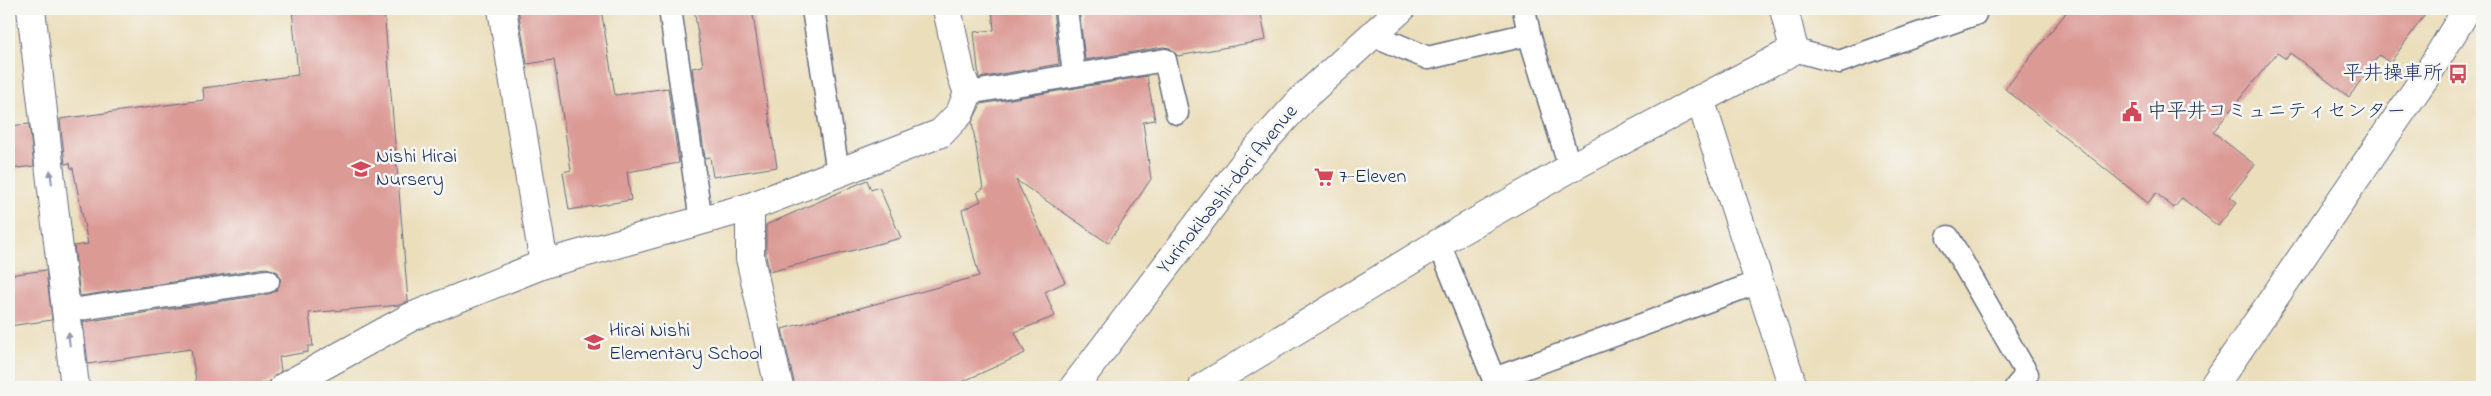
<svg xmlns="http://www.w3.org/2000/svg" width="2491" height="396" font-family="'Indie Flower','Klee One',sans-serif">
<style>
.building{fill:#dc9a95}
.lines{fill:none;stroke-linecap:round;stroke-linejoin:round}
.service-casing{stroke:#646c7f;stroke-width:25}
.minor-casing{stroke:#646c7f;stroke-width:30}
.tertiary-casing{stroke:#646c7f;stroke-width:30}
.secondary-casing{stroke:#646c7f;stroke-width:30}
.service{stroke:#fff;stroke-width:22}
.minor{stroke:#fff;stroke-width:28}
.tertiary{stroke:#fff;stroke-width:28}
.secondary{stroke:#fff;stroke-width:28}
.oneway{fill:#8d97ae}
.labels{text-anchor:middle;dominant-baseline:central;stroke-width:5;stroke-linejoin:round;paint-order:stroke}
.poi-label{font-size:20px;fill:#1b2f5e;stroke:#f6f6f2;text-anchor:start}
.street-label{font-size:20px;fill:#1b2f5e;stroke:#f6f6f2}
</style>
<rect width="100%" height="100%" fill="#f6f6f2"/>
<filter id="ink" filterUnits="userSpaceOnUse"><feTurbulence type="fractalNoise" baseFrequency=".02" numOctaves="2"/><feDisplacementMap in="SourceGraphic" scale="10" xChannelSelector="R" yChannelSelector="G"/><feConvolveMatrix kernelMatrix="1 2 1 2 8 2 1 2 1" color-interpolation-filters="sRGB"/></filter>
<filter id="wash" filterUnits="userSpaceOnUse"><feTurbulence type="fractalNoise" baseFrequency=".0096" numOctaves="4" result="noise"/><feDisplacementMap in="SourceGraphic" scale="20" xChannelSelector="R" yChannelSelector="G"/><feGaussianBlur stdDeviation="1.12" result="paint"/><feColorMatrix in="noise" values="0 0 0 0 0 0 0 0 0 0 0 0 0 0 0 0 0 1.4 0 .05"/><feComposite in="paint" operator="in"/></filter>
<g filter="url(#wash)">
<rect width="100%" height="100%" fill="#ebdebb"/>
<g id="blocks">
<g class="building">
<polygon points="292,9 384,9 408,301 400,305 309,313 313,346 308,346 308,352 279,357 281,371 270,381 258,387 197,387 191,349 88,364 83,322 270,294 276,291 281,280 278,272 266,268 80,296 74,246 88,244 73,168 71,168 70,163 65,164 60,119 204,100 203,88 298,75"/>
<polygon points="518,9 601,9 615,95 668,88 679,163 627,172 631,200 569,210 563,172 571,170 554,60 527,64"/>
<polygon points="694,9 752,9 777,167 713,177 710,157 705,158 692,68 703,66"/>
<polygon points="992,9 1053,9 1059,64 979,78 974,32 994,30"/>
<polygon points="1079,9 1260,9 1266,40 1178,56 1170,48 1163,47 1085,60"/>
<polygon points="2069,9 2429,9 2390,63 2379,55 2349,97 2290,53 2286,59 2277,53 2213,132 2255,165 2230,197 2237,202 2218,226 2182,198 2174,208 2156,193 2148,203 2005,89"/>
<polygon points="1147,76 1155,120 1143,122 1151,179 1108,243 1016,180 1065,282 1045,292 1055,316 1015,332 1025,353 951,387 795,387 782,329 979,276 962,210 981,201 977,192 983,189 972,122 981,104"/>
<polygon points="29,124 34,166 9,169 9,126"/>
<polygon points="867,180 871,190 879,187 901,238 769,272 766,256 766,225"/>
<polygon points="46,270 52,320 9,326 9,275"/>
</g>
</g>
</g>
<g filter="url(#ink)">
<use href="#blocks" fill-opacity="0" stroke="#646c7f" stroke-width="1"/>
<g class="lines">
<defs>
<g id="service">
<polyline points="670,9 701,221"/>
<polyline points="813,9 838,173"/>
<polyline points="1066,9 1074,75"/>
<polyline points="1524,9 1529,34 1570,168"/>
<polyline points="1371,34 1428,58 1529,34"/>
<polyline points="1794,50 1839,62 1975,14"/>
<polyline points="968,93 1165,60 1177,113"/>
<polyline points="1948,237 2027,374 2016,387"/>
<polyline points="1439,243 1497,387"/>
<polyline points="66,311 268,281"/>
<polyline points="1494,379 1759,282"/>
</g>
<g id="minor">
<polyline points="31,9 75,387"/>
<polyline points="502,9 544,264"/>
<polyline points="1700,99 1793,387"/>
<polyline points="750,207 750,258 779,387"/>
<polyline points="284,387 411,317 544,264 750,207 941,133 960,113 968,93 961,74 947,9"/>
<polyline points="1203,387 1439,243 1570,168 1794,50 1784,9"/>
</g>
<polyline id="tertiary" points="2213,387 2430,70 2467,9"/>
<polyline id="secondary" points="1074,387 1246,161 1304,97 1401,9"/>
</defs>
<use href="#service" class="service-casing"/>
<use href="#minor" class="minor-casing"/>
<use href="#tertiary" class="tertiary-casing"/>
<use href="#secondary" class="secondary-casing"/>
<use href="#service" class="service"/>
<use href="#minor" class="minor"/>
<use href="#tertiary" class="tertiary"/>
<use href="#secondary" class="secondary"/>
</g>
<defs><path id="oneway-solid" d="M-6-.8H1V-3.2L6.5 0L1 3.2V.8H-6Z" transform="scale(1.25)"/></defs>
<g class="oneway">
<use href="#oneway-solid" transform="translate(51 177) rotate(-97)"/>
<use href="#oneway-solid" transform="translate(69 339) rotate(-96)"/>
</g>
</g>
<defs>
<symbol id="bus-bare" viewBox="-9 -9 18 18"><path d="M-5-6H5V4H4V6H2V4H-2V6H-4V4H-5ZM-3.5-4V0h7V-4ZM-3.5 1.2v1.5H-2V1.2ZM2 1.2v1.5H3.5V1.2Z" fill="#d1495b" stroke="#f6f6f2" stroke-width="2.5" paint-order="stroke"/></symbol>
<symbol id="civic-bare" viewBox="-9 -9 18 18"><path d="M-.6-6.5H3V-4.5H.6V-3L4-1V1h2V6H-6V1h2V-1L-.6-3ZM-1.2 2.5V6h2.4V2.5Z" fill="#d1495b" stroke="#f6f6f2" stroke-width="2.5" paint-order="stroke"/></symbol>
<symbol id="school-bare" viewBox="-9 -9 18 18"><path d="M0-5L7-2L0 1L-7-2ZM-4 1L0 2.5L4 1V4Q0 6-4 4Z" fill="#d1495b" stroke="#f6f6f2" stroke-width="2.5" paint-order="stroke"/></symbol>
<symbol id="supermarket-bare" viewBox="-9 -9 18 18"><path d="M-6-5.5h2.5l.6 2H6L4.5 2H-2.5L-4.4-4H-6ZM-1.5 3.2a1.3 1.3 0 1 0 .1 0ZM3 3.2a1.3 1.3 0 1 0 .1 0Z" fill="#d1495b" stroke="#f6f6f2" stroke-width="2.5" paint-order="stroke"/></symbol>
</defs>
<g fill-rule="evenodd">
<use href="#bus-bare" x="2444" y="60" width="28" height="28"/>
<use href="#civic-bare" x="2118" y="98" width="28" height="28"/>
<use href="#school-bare" x="347" y="155" width="28" height="28"/>
<use href="#supermarket-bare" x="1310" y="163" width="28" height="28"/>
<use href="#school-bare" x="580" y="328" width="28" height="28"/>
</g>
<g class="labels">
<g class="poi-label">
<text x="2443" y="74" text-anchor="end">平井操車所</text>
<text x="2147" y="112">中平井コミュニティセンター</text>
<text x="376" y="157">Nishi Hirai<tspan x="376" dy="23">Nursery</tspan></text>
<text x="1339" y="177">7-Eleven</text>
<text x="609" y="331">Hirai Nishi<tspan x="609" dy="23">Elementary School</tspan></text>
</g>
<g class="street-label">
<text transform="translate(1228 190) rotate(-51)">Yurinokibashi-dori Avenue</text>
</g>
</g>
<rect width="2491" height="396" fill="none" stroke="#f6f6f2" stroke-width="30"/>
</svg>
